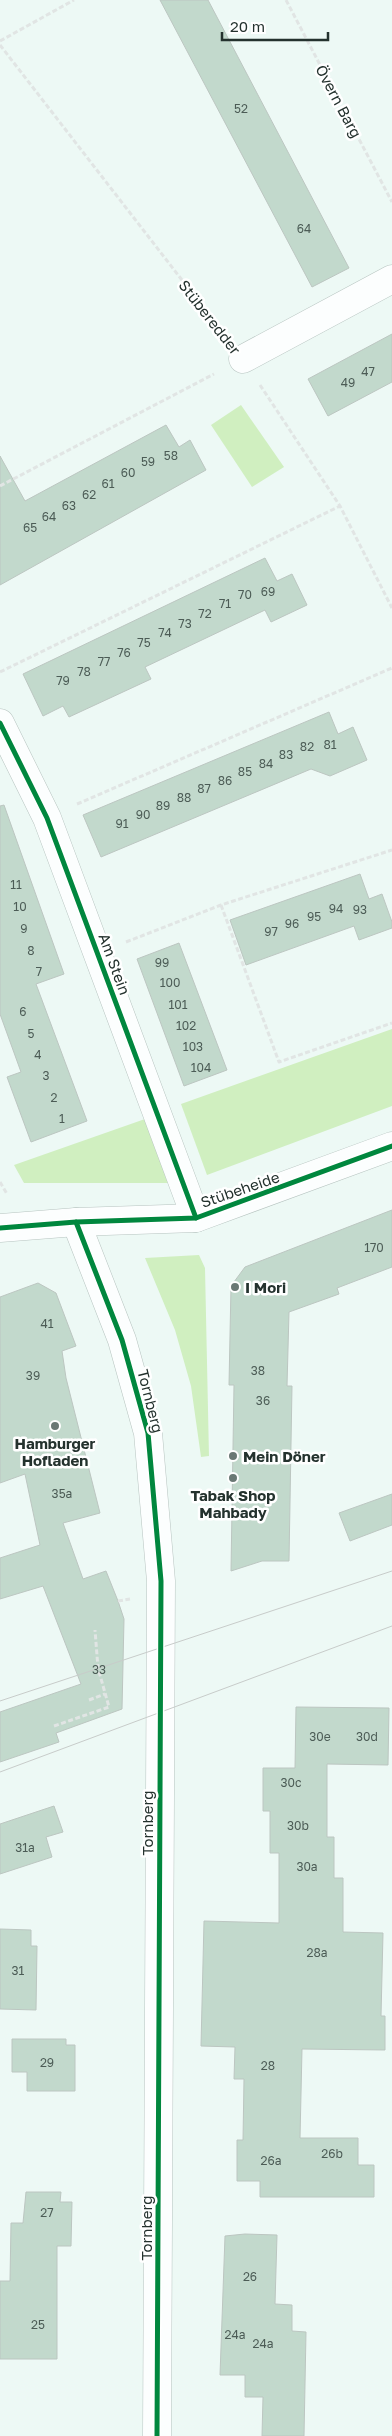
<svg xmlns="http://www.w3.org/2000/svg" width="392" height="2436" font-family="'Golos Text',sans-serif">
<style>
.green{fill:#d0efc0}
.building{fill:#c2d9cc;stroke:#bcc6c1}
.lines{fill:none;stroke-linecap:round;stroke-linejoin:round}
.street-casing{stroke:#b7c4c0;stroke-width:29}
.path{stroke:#e1e5e4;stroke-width:3;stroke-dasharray:5 2.5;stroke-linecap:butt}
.street{stroke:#fcfefe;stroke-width:28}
.tram{stroke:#c8ccca;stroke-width:1}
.cycleway-casing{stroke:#fff;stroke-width:8}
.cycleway{stroke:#00873e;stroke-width:5}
.poi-dot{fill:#6a7874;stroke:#fff;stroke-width:2}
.labels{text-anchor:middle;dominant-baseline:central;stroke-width:5;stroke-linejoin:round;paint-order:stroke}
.number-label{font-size:12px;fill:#4c5c56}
.street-label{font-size:15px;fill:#24322e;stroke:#fff}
.poi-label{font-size:15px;font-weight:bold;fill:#24322e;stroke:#fff;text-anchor:start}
</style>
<rect width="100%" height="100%" fill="#edf9f5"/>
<g class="green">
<polygon points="241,405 284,467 252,487 211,425"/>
<polygon points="392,1029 392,1106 207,1175 181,1104"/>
<polygon points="145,1119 168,1183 24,1183 14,1165"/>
<polygon points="199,1255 205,1268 209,1456 201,1457 191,1386 175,1330 145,1258"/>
</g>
<g class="building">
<polygon points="160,0 208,0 349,268 312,287"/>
<polygon points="392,334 392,382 328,416 308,379"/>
<polygon points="166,425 179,447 190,440 206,470 0,585 0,456 25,501"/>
<polygon points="265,558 277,581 292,574 307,605 271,622 265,610 145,667 151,679 69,717 63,706 43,716 23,674"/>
<polygon points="329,712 338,734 353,727 367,760 330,776 311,769 101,857 83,815"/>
<polygon points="4,805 64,974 36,984 87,1121 31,1142 7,1077 21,1072 0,1014 0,806"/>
<polygon points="360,874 369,899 382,894 392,922 392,928 359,940 354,926 246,965 230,920"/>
<polygon points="179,943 227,1070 184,1086 137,959"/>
<polygon points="392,1210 392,1267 337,1288 339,1294 289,1312 287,1386 292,1386 289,1561 262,1561 231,1571 234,1385 229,1385 231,1286 245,1267"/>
<polygon points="38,1283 56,1293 76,1346 62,1351 66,1378 100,1513 63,1523 83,1579 106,1571 118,1601 124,1619 122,1709 56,1733 59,1742 0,1762 0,1712 81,1684 43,1586 0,1599 0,1558 40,1545 25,1474 0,1483 0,1297"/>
<polygon points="392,1494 392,1525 350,1541 339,1513"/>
<polygon points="296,1707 389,1708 388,1765 327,1764 327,1837 334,1837 334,1878 343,1878 343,1932 383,1933 381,2016 385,2016 385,2050 302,2049 300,2138 358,2138 358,2165 374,2165 374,2197 260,2197 260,2181 237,2181 237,2140 243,2140 244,2079 234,2079 235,2047 201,2046 204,1921 279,1923 279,1853 270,1853 270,1811 263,1811 263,1768 295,1768"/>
<polygon points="54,1806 63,1832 46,1837 52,1857 0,1874 0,1824"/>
<polygon points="0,1929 31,1930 31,1946 37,1946 36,2010 0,2009"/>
<polygon points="12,2039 66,2039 66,2045 75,2045 75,2091 27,2091 27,2072 12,2072"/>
<polygon points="26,2192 61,2192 60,2202 72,2202 71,2246 57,2246 57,2359 0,2359 0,2281 10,2281 11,2223 23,2223"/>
<polygon points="245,2234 277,2235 275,2304 292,2305 292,2331 306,2332 304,2436 262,2436 263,2397 245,2397 245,2375 220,2375 225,2236"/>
</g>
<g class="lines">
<defs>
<g id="street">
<polyline points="243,359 392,279"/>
<polyline points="0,723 47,818 196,1218"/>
<polyline points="76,1222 122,1340 148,1433 161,1581 157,2436"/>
<polyline points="0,1228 76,1222 196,1218 392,1146"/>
</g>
</defs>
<use href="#street" class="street-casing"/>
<g class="path">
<polyline points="286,0 392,202"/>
<polyline points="0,41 74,0"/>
<polyline points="0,45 223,333"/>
<polyline points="260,385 340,506 392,608"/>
<polyline points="0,486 214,374"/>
<polyline points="0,672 340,506"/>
<polyline points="77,804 392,668"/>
<polyline points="221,905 279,1062 392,1023"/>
<polyline points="126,942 221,905 392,850"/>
<polyline points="0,1182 7,1194"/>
<polyline points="118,1601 130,1599"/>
<polyline points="89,1700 105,1694"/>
<polyline points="54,1726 109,1707 98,1668 95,1630"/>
</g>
<use href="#street" class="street"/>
<g class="tram">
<polyline points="0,1701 392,1571"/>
<polyline points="0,1772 392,1626"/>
</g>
<defs>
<g id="cycleway">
<polyline points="0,723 47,818 196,1218"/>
<polyline points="76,1222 122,1340 148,1433 161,1581 157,2436"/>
<polyline points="0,1228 76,1222 196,1218 392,1146"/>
</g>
</defs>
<use href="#cycleway" class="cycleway-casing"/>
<use href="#cycleway" class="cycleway"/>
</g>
<g class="poi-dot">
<circle cx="235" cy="1287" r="5"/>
<circle cx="55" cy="1426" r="5"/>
<circle cx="233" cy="1456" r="5"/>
<circle cx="233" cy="1478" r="5"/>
</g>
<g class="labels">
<g class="number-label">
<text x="241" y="108">52</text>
<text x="304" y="228">64</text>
<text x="368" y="371">47</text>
<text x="348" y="382">49</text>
<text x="171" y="455">58</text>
<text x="148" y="461">59</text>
<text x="128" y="472">60</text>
<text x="108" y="483">61</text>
<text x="89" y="494">62</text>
<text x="69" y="505">63</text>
<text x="49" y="516">64</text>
<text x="30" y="527">65</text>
<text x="268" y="591">69</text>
<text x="245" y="594">70</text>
<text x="225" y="603">71</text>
<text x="205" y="613">72</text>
<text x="185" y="623">73</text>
<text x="165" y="632">74</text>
<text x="144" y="642">75</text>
<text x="124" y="652">76</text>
<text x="104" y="661">77</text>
<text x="84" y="671">78</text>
<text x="63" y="680">79</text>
<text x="330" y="744">81</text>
<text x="307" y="746">82</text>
<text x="286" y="754">83</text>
<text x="266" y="763">84</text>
<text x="245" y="771">85</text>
<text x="225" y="780">86</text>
<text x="204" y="788">87</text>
<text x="184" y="797">88</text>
<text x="163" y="805">89</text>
<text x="143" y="814">90</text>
<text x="122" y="823">91</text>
<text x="16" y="884">11</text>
<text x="20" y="906">10</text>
<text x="336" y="908">94</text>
<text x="360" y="909">93</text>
<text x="314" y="916">95</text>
<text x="292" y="923">96</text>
<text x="24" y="928">9</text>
<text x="271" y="931">97</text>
<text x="31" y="950">8</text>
<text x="162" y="962">99</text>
<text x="39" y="971">7</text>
<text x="170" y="982">100</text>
<text x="178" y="1004">101</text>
<text x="23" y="1011">6</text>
<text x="186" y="1025">102</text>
<text x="31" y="1033">5</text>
<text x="193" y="1046">103</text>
<text x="38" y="1054">4</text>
<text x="201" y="1067">104</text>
<text x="46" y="1075">3</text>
<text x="54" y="1097">2</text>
<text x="62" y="1118">1</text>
<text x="374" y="1247">170</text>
<text x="47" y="1323">41</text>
<text x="258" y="1370">38</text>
<text x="33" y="1375">39</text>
<text x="263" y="1400">36</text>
<text x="62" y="1493">35a</text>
<text x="99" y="1669">33</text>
<text x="320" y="1736">30e</text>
<text x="367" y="1736">30d</text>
<text x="291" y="1782">30c</text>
<text x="298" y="1825">30b</text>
<text x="25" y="1847">31a</text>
<text x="307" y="1866">30a</text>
<text x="317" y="1952">28a</text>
<text x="18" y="1970">31</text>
<text x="47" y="2062">29</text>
<text x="268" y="2065">28</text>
<text x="332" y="2153">26b</text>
<text x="271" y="2160">26a</text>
<text x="47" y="2212">27</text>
<text x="250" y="2276">26</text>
<text x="38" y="2324">25</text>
<text x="235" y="2334">24a</text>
<text x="263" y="2343">24a</text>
</g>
<g class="street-label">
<text transform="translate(339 101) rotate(62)">Övern Barg</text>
<text transform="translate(210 317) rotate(52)">Stüberedder</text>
<text transform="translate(115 964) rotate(70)">Am Stein</text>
<text transform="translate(240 1189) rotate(-19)">Stübeheide</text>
<text transform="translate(151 1401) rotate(76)">Tornberg</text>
<text transform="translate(147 1823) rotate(-90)">Tornberg</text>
<text transform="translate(146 2228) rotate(-90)">Tornberg</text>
</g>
<g class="poi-label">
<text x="245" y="1287">I Mori</text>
<text x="55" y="1443" text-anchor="middle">Hamburger<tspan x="55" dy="17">Hofladen</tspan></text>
<text x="243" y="1456">Mein Döner</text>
<text x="233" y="1495" text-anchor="middle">Tabak Shop<tspan x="233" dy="17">Mahbady</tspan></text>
</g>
</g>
<path d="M222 32v8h106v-8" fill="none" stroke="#24322e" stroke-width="2.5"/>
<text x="230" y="32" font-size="15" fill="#24322e" stroke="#ffffff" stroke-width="4" paint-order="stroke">20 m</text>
</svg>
